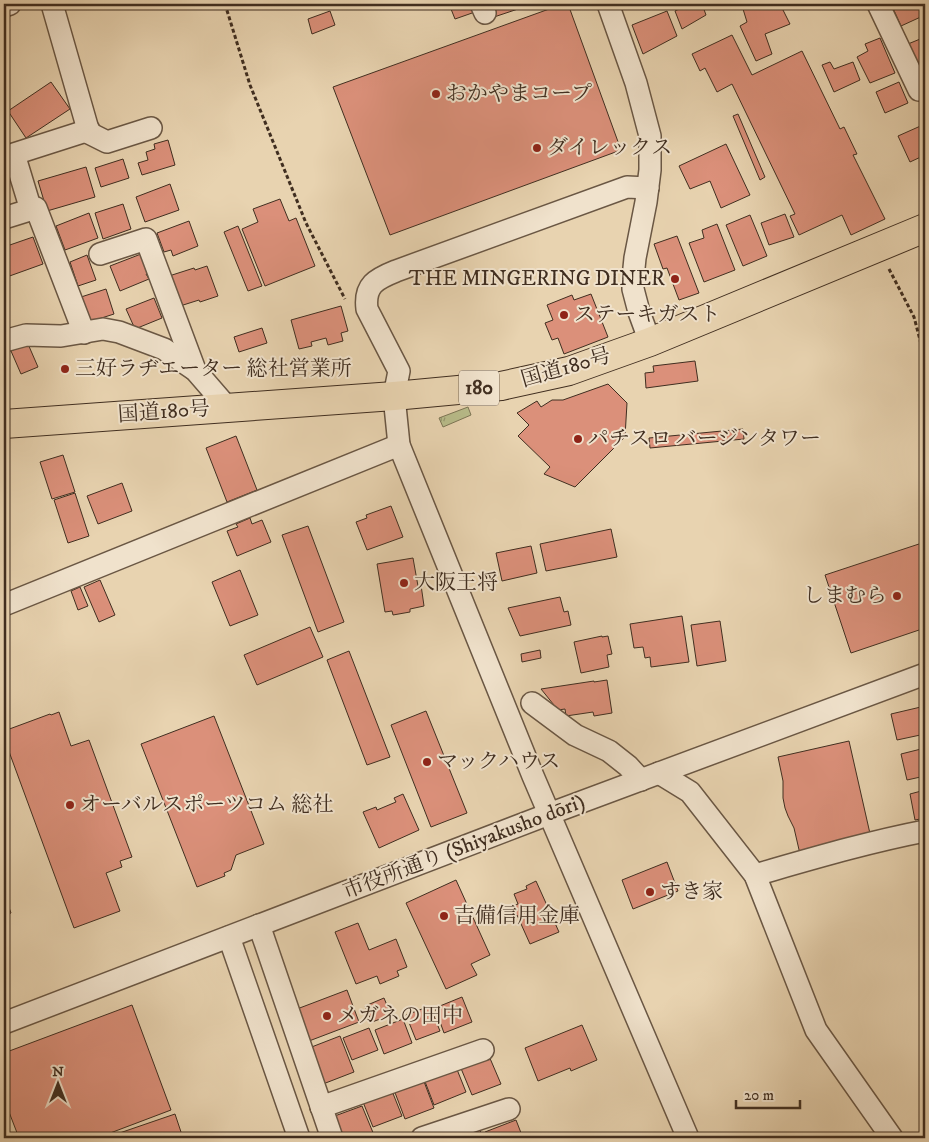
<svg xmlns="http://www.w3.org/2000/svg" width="929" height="1142" font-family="'IM FELL DW Pica','Noto Serif JP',serif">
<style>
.grass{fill:url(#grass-tufts);stroke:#7c7555}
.building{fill:#db907a;stroke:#402e20}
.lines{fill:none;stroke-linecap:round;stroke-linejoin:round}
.minor-casing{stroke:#6a5744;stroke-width:24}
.highway-casing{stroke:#402e20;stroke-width:30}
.path{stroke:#402e20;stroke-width:3;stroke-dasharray:4 2.5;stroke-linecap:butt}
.minor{stroke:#f0e2cc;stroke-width:21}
.highway{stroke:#e8d3b0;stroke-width:28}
.poi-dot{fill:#8f2418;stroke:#f0e2cc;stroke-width:2}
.labels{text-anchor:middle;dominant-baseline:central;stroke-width:4;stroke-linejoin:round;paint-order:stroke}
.shield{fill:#f0e2cc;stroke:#756454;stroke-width:1}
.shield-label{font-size:20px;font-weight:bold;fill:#402e20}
.poi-label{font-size:21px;fill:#402e20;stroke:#f0e2cc;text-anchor:start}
.street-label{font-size:21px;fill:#402e20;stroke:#f0e2cc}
</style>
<defs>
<pattern id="grass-tufts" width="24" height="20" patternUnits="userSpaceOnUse" patternTransform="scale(1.25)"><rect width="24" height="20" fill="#b8bc8a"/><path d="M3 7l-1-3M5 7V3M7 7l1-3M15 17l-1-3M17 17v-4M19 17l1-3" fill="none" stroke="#979970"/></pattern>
</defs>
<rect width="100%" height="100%" fill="#e8d3b0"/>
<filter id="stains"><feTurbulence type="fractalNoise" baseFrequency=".004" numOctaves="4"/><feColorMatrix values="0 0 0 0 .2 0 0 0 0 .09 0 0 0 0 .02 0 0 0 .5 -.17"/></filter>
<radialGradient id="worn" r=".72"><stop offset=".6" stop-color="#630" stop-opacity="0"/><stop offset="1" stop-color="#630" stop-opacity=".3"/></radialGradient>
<polygon class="grass" points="468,407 471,415 443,427 439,418"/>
<g class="building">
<polygon points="449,4 472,4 475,12 455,19"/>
<polygon points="489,4 519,4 521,8 494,17"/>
<polygon points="563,4 568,4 621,150 390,235 333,87"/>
<polygon points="689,4 702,4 706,15 682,29 675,11"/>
<polygon points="755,4 780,4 790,24 765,34 772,54 756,61 740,26 747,22 743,9"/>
<polygon points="891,4 922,4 925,10 925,15 901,26"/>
<polygon points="330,11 335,25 312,34 308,19"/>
<polygon points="667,11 677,36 643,54 632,25"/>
<polygon points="732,35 752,75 802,51 840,129 844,127 857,154 853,155 885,219 851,235 842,215 799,235 790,216 795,214 732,84 717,92 705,68 700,71 692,54"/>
<polygon points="925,37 925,65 919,68 908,44"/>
<polygon points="880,38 895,73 870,83 857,57 868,51 865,44"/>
<polygon points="830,62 834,69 853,62 860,80 834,92 822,65"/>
<polygon points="51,82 70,109 26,138 8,111"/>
<polygon points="899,82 908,103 885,113 876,92"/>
<polygon points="738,114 765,177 760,180 733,116"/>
<polygon points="925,124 925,155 910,162 898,136"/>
<polygon points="168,140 175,165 142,175 138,163 148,160 146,152 155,149 154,144"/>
<polygon points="726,144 750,195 721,208 710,181 690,189 679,166"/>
<polygon points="123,159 129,178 101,187 95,168"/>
<polygon points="86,167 95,197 47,211 38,181"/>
<polygon points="170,184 179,210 145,222 136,197"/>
<polygon points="6,195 10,207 4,210 4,196"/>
<polygon points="280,199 289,221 296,218 315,266 265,286 242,229 258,222 253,209"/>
<polygon points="123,204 131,229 103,239 95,213"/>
<polygon points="89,213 98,238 65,250 56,226"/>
<polygon points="785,214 794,237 769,245 761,223"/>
<polygon points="750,215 767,256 743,266 726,225"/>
<polygon points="189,221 198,246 173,256 171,250 164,252 157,233"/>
<polygon points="717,224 735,270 704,282 689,243 704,238 702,230"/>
<polygon points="238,226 262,286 248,291 224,232"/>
<polygon points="677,236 699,293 679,300 667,268 663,269 654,244"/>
<polygon points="33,237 43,264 4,278 4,247"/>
<polygon points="141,254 148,273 146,274 149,279 120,291 110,266"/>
<polygon points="87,255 96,280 78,286 70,262"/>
<polygon points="207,266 218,296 200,302 199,300 180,306 169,276 194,268 195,270"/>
<polygon points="106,289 114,314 89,322 81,297"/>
<polygon points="591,294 608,337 564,354 558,338 552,340 545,323 553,320 547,305 572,295 574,300"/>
<polygon points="154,298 162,318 135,329 126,309"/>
<polygon points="341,306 348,331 341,333 343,341 328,345 326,338 311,342 312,346 299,349 291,320"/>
<polygon points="262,328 267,343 239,352 234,337"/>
<polygon points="28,344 38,367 21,374 11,351"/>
<polygon points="695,361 698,381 646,388 645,373 654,372 653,366"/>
<polygon points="608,384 627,403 625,437 575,487 544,474 550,467 518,436 529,425 517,413 537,401 541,407 552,400 563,400"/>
<polygon points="743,429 744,439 650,448 649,438"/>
<polygon points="236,436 257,490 227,502 206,448"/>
<polygon points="63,455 75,492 52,499 40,462"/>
<polygon points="122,483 132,511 98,524 87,496"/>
<polygon points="75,493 89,536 68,543 54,500"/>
<polygon points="391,506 403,537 367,550 356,522 367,518 366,515"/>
<polygon points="250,518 252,524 262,520 271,542 237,556 227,531 238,527 236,524"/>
<polygon points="308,526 344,622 318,632 282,535"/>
<polygon points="611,529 617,557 546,571 540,544"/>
<polygon points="925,542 925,628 851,653 825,575"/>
<polygon points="531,546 537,573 502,581 496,553"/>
<polygon points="413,558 418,586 421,585 424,606 410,609 410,612 393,615 392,611 385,612 377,564"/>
<polygon points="240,570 258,615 230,626 212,582"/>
<polygon points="100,580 115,615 99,622 84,587"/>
<polygon points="80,587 88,606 78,610 71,591"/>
<polygon points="560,597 564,612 568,611 571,625 520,636 508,608"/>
<polygon points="682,616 689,662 651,667 650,657 645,658 643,647 634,648 630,624"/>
<polygon points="720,621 726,661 697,666 691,625"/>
<polygon points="310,627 323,657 257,685 244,655"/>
<polygon points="602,636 602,637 608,636 612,654 607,655 609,667 581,673 574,642"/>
<polygon points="540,650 541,658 522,662 521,654"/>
<polygon points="349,651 390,757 367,765 327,660"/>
<polygon points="607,680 612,713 594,716 593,712 566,716 565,709 558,710 541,689 594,681 594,682"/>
<polygon points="925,706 925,734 897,740 891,714"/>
<polygon points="426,711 467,813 431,827 391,725"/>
<polygon points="59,712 71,746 89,740 132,857 120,861 122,867 106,873 120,911 74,928 4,738 4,731 50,714 51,715"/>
<polygon points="214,716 264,844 236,855 231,870 224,873 225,876 197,887 141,744"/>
<polygon points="849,741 871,838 800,854 794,828 788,816 785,808 783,798 783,781 778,757"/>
<polygon points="925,748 925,776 907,780 901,754"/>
<polygon points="925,790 925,818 915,820 910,794"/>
<polygon points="403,794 419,830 379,848 363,812 376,807 377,810 396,802 394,798"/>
<polygon points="667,862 678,891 633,909 622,880"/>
<polygon points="456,880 490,955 471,964 477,975 446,989 406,903"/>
<polygon points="536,881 559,932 530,944 517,915 512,916 509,908 518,904 514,894 527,889 526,886"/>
<polygon points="4,894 11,913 4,916"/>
<polygon points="358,923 369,950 396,939 407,967 397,971 399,976 380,984 377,976 356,984 335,932"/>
<polygon points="347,990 359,1022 309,1041 297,1009"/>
<polygon points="462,997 472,1022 444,1033 435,1008"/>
<polygon points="384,998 391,1015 372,1022 365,1006"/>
<polygon points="132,1005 171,1110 97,1138 19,1138 4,1099 4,1053"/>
<polygon points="430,1006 440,1031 416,1040 406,1015"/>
<polygon points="403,1019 412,1043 384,1054 375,1030"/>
<polygon points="582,1025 597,1060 571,1071 570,1068 538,1081 525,1048"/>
<polygon points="369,1028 378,1050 352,1060 343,1038"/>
<polygon points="340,1036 354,1072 323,1084 309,1048"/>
<polygon points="489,1056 501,1084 472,1095 460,1066"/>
<polygon points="456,1067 466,1092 434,1105 424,1079"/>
<polygon points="423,1079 434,1108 405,1119 394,1090"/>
<polygon points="392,1091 402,1116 373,1127 363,1102"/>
<polygon points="362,1106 374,1135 365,1138 340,1138 332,1117"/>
<polygon points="175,1114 183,1138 105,1138"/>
<polygon points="516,1120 523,1138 487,1138 485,1132"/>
<polygon points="480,1130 483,1138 458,1138"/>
</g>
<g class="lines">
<defs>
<g id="minor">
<polyline points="52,4 89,133 107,142 151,128"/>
<polyline points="481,4 485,13"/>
<polyline points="608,4 636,83 650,136 650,170 646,202 635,258 633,278 633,289 639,312 650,342"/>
<polyline points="878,4 919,90 925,87"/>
<polyline points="4,6 10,4"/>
<path d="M648 188 627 187 396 271C376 279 364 285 367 309L399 371 394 396 399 445 533 776 688 1138"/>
<polyline points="31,210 14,154 89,130"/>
<polyline points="4,218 36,208 84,333"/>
<polyline points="100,254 146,239 195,370"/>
<polyline points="4,341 26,335 61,336 103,329 119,332 164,349 195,370 227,407"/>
<polyline points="4,605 399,445"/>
<polyline points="532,703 575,735 609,751 628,766 641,780"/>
<polyline points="659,773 690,792 755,875 816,1030 892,1138"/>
<path d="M755 875C811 859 868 842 925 831"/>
<polyline points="259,925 332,1138"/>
<polyline points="229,937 299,1138"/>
<polyline points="4,1023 549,814 925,674"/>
<polyline points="321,1107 483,1050"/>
<polyline points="422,1138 509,1109"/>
</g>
<polyline id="highway" points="4,424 394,396 501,386 569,371 650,342 925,228"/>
</defs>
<use href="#minor" class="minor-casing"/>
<use href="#highway" class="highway-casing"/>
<g class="path">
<polyline points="225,4 250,85 306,223 345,299"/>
<polyline points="889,269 914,317 925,359"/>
</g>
<use href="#minor" class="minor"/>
<use href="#highway" class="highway"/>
</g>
<g class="poi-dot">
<circle cx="436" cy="94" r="5"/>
<circle cx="537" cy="148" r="5"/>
<circle cx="675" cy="279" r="5"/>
<circle cx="564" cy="315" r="5"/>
<circle cx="65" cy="369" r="5"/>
<circle cx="578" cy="439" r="5"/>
<circle cx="404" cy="583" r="5"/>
<circle cx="897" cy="596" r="5"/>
<circle cx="427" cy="762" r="5"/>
<circle cx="70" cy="805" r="5"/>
<circle cx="650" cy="892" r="5"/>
<circle cx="444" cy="916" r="5"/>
<circle cx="327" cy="1016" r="5"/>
</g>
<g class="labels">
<rect class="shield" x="459" y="370.5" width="40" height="35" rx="4"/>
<g class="shield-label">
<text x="479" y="388">180</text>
</g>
<g class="poi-label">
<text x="446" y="94">おかやまコープ</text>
<text x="547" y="148">ダイレックス</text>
<text x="665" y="279" text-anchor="end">THE MINGERING DINER</text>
<text x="574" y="315">ステーキガスト</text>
<text x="75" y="369">三好ラヂエーター 総社営業所</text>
<text x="588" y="439">パチスロ バージンタワー</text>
<text x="414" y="583">大阪王将</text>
<text x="887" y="596" text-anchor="end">しまむら</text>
<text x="437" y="762">マックハウス</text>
<text x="80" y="805">オーバルスポーツコム 総社</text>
<text x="660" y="892">すき家</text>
<text x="454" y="916">吉備信用金庫</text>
<text x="337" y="1016">メガネの田中</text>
</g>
<g class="street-label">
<text transform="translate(566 368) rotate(-16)">国道180号</text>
<text transform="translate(164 412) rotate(-4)">国道180号</text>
<text transform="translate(464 847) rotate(-21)">市役所通り (Shiyakusho dōri)</text>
</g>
</g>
<rect width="929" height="1142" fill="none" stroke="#e8d3b0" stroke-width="20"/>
<rect x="5" y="5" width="919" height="1132" fill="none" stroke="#402e20" stroke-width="2.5"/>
<rect x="10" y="10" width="909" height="1122" fill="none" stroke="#402e20"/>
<g transform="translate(58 1084)" stroke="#f0e2cc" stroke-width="4" paint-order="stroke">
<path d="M0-4L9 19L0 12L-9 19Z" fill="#402e20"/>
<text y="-8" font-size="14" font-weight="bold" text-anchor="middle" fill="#402e20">N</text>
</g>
<path d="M736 1100v8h64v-8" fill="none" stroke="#402e20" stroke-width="2.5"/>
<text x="744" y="1100" font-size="15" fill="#402e20" stroke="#f0e2cc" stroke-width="4" paint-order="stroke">20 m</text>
<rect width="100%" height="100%" filter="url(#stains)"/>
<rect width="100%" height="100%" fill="url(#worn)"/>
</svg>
